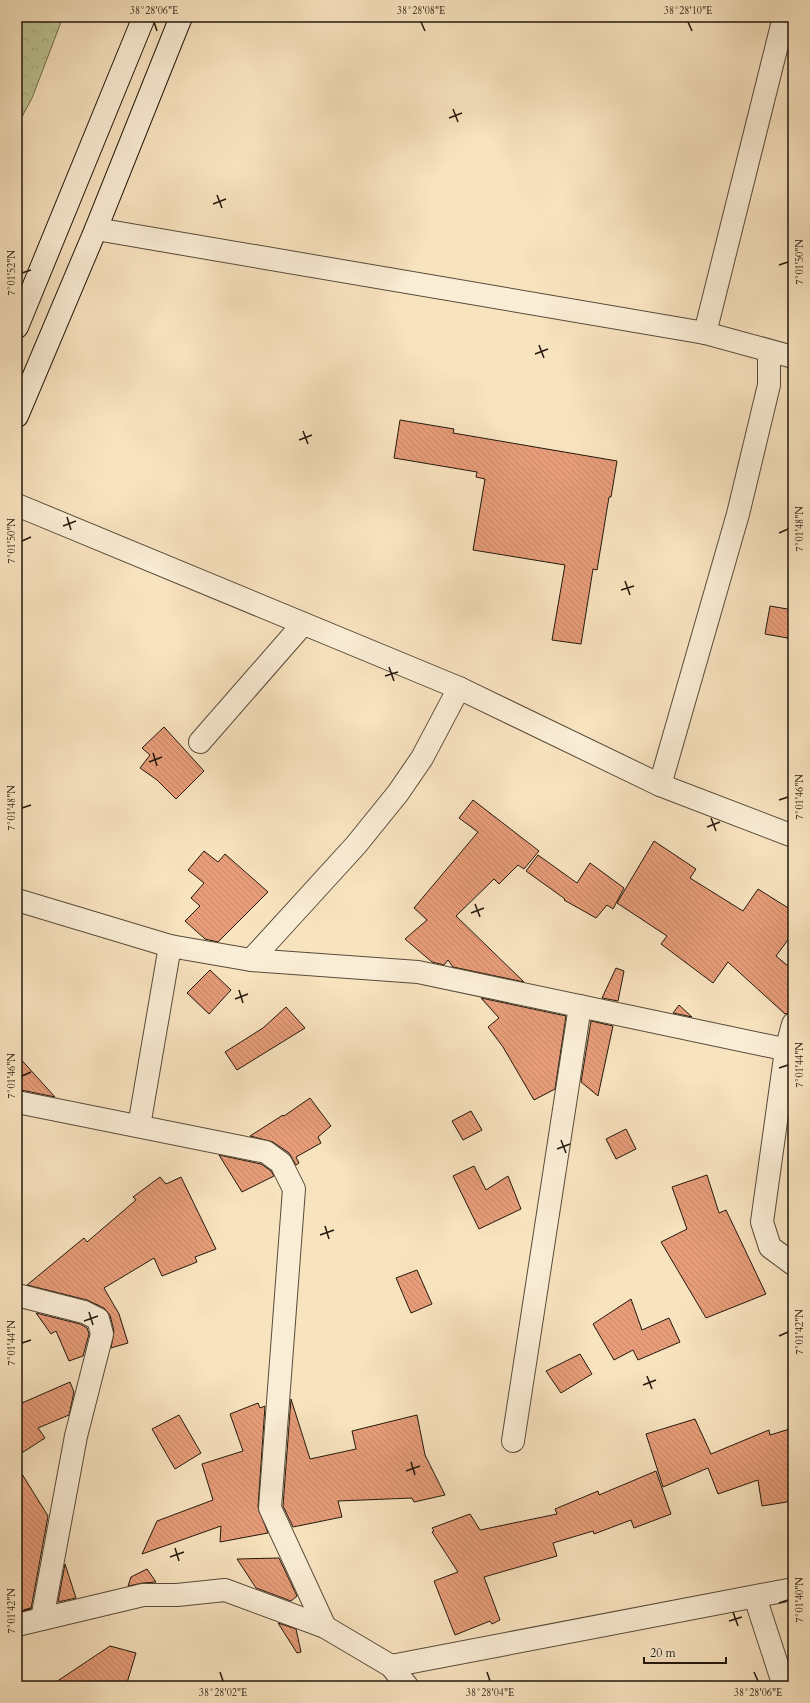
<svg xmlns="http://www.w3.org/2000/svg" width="810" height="1703" font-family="Cardo,serif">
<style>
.forest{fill:url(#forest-crowns);stroke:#706e4f}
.building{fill:url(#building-back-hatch);stroke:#23180c}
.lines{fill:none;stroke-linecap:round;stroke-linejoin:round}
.street-casing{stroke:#584b39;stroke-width:24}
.secondary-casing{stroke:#23180c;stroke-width:24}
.street{stroke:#faedd5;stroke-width:22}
.secondary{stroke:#faedd5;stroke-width:22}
.ticks{fill:none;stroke:#23180c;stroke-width:1.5}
.neatline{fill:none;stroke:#23180c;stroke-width:1.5}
.ticks-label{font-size:10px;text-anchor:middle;fill:#23180c}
</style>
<defs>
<pattern id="forest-crowns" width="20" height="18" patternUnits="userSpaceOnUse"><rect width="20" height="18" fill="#bdc492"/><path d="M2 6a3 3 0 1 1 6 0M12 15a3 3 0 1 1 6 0" fill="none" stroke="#a2a87d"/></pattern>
<pattern id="building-back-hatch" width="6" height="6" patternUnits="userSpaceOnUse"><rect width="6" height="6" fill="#e79d79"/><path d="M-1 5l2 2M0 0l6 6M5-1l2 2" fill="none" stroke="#c68667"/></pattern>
</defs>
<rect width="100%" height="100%" fill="#f8e3bf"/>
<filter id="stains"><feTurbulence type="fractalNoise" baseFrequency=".005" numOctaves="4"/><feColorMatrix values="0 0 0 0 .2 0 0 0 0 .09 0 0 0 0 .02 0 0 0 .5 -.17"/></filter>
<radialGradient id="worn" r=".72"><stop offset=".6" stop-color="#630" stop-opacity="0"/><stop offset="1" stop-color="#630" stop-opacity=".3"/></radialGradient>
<polygon class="forest" points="17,17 63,17 32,98 17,126"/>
<g class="building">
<polygon points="400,420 454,429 453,433 617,461 611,497 609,497 597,570 593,569 581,644 552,640 565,565 473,550 485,479 476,477 477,472 394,458"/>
<polygon points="770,606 793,610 793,639 765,634"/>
<polygon points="164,727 204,771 176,799 157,780 140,768 150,755 142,748"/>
<polygon points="473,800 539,851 524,869 518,865 499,884 494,879 456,916 524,982 453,967 448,960 444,965 432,962 405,939 427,920 414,908 478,832 459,818"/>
<polygon points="654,841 696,869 690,878 743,911 758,889 793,911 793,933 776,956 793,970 793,1012 785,1014 728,962 713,983 661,944 667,936 617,903"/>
<polygon points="204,851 218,862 225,854 268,892 218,942 205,939 185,921 200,906 191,898 204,883 188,870"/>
<polygon points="538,855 577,883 590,863 624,888 613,909 607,905 596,918 564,900 565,899 526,871"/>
<polygon points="616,968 624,971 618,1001 602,998"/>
<polygon points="210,970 231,990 209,1014 187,993"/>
<polygon points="481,998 566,1016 555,1089 534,1100 503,1047 488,1027 499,1018"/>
<polygon points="679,1005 692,1017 673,1013"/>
<polygon points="286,1007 305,1028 237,1070 225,1052 263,1028"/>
<polygon points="591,1021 613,1026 598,1096 581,1082"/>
<polygon points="17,1055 55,1097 21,1090 17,1085"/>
<polygon points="310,1098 331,1126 318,1137 321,1143 296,1157 299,1163 296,1165 289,1153 273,1142 250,1136 283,1115 284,1116"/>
<polygon points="471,1111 482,1130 463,1140 452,1121"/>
<polygon points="626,1129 636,1149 616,1159 606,1139"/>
<polygon points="219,1155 261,1164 271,1171 274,1176 242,1192"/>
<polygon points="474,1166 486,1190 508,1176 521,1209 479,1229 453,1176"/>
<polygon points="707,1175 719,1213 726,1210 766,1294 706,1318 661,1242 687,1229 672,1187"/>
<polygon points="160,1177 166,1184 181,1177 216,1249 195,1257 197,1262 162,1276 154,1258 104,1288 119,1314 128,1343 111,1348 114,1331 110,1315 104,1308 87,1300 27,1285 84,1238 87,1242 136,1200 133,1197"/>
<polygon points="417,1270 432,1304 411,1313 396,1278"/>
<polygon points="631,1299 642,1330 669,1318 680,1342 638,1360 633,1350 614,1360 593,1324"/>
<polygon points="36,1313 80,1324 87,1328 89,1334 83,1356 69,1361 56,1331 51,1334"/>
<polygon points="580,1354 592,1374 561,1393 546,1371"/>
<polygon points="70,1382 74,1392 69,1415 38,1428 45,1438 17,1456 17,1395 22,1403"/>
<polygon points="291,1399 310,1459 356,1449 352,1431 417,1415 425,1455 445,1495 414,1502 412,1498 338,1501 342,1517 293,1527 283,1506"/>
<polygon points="258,1403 260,1408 265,1406 258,1507 268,1533 220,1542 221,1526 142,1554 157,1521 213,1500 202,1464 243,1451 230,1414"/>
<polygon points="179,1415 201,1453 175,1469 152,1429"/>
<polygon points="695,1419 711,1454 769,1430 770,1435 793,1428 793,1501 762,1506 758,1480 718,1494 708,1468 663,1487 646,1434"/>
<polygon points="17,1466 48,1516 31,1609 18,1612"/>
<polygon points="656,1471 671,1514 634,1528 631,1520 594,1534 593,1531 553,1543 557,1556 484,1577 500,1620 492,1624 490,1621 455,1635 434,1581 458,1572 432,1532 434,1531 432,1528 470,1514 480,1530 557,1514 555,1509 598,1491 599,1495"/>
<polygon points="279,1558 297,1596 291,1601 256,1588 237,1559"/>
<polygon points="65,1564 76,1598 58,1602"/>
<polygon points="147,1569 156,1582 143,1583 128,1586 131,1577"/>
<polygon points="278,1623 296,1629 301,1652 297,1653"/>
<polygon points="110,1646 136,1653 126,1686 50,1686"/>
</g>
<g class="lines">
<defs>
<g id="street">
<polyline points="96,229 705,333 793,357"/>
<polyline points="705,333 784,17"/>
<polyline points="17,505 459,688 660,785 793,836"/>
<polyline points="200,742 303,624"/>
<polyline points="660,785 738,514 769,385 769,351"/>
<polyline points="17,900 170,946 251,960 418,972 793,1051"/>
<polyline points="251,960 356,845 398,793 422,758 459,688"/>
<polyline points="793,1024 786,1050 762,1222 770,1247 793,1264"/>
<polyline points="17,1102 266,1152 281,1163 294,1189 270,1508 325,1627"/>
<polyline points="139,1126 170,946"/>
<polyline points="17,1295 84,1312 98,1319 102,1334 76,1436 42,1619"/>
<polyline points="513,1441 580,1006"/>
<polyline points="755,1597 784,1686"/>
<polyline points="17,1625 143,1595 177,1595 225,1590 325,1627 391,1666 407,1686"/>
<polyline points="391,1666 793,1589"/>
</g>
<g id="secondary">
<polyline points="17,327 144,17"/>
<polyline points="17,416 96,229 181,17"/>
</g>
</defs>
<use href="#street" class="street-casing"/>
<use href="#secondary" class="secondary-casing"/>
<use href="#street" class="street"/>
<use href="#secondary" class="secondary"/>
</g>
<path class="ticks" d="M154 22 157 31M421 22 425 31M688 22 692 31M453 109 458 122M449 118 462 113M217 195 222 208M213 204 226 199M779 265 788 262M22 273 31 270M539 345 544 358M535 354 548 349M303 431 308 444M299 440 312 435M67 517 71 530M63 526 76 521M779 533 788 529M22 541 31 537M625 581 630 595M621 590 634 586M389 667 394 681M385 676 398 672M153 753 157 766M149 762 162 757M779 800 788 797M22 808 31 805M711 818 716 831M707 827 720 822M475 904 480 917M471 913 484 908M239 990 243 1003M235 999 248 994M779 1068 788 1065M22 1076 31 1072M561 1140 566 1153M557 1149 570 1144M325 1226 329 1239M320 1235 334 1230M89 1312 93 1325M84 1321 98 1316M779 1336 788 1332M22 1343 31 1340M647 1376 652 1389M643 1385 656 1380M411 1462 415 1475M406 1471 420 1466M175 1548 179 1561M170 1557 184 1552M779 1603 788 1600M22 1611 31 1608M733 1612 738 1626M729 1621 742 1617M220 1672 223 1681M487 1672 490 1681M754 1672 758 1681"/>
<rect width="810" height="1703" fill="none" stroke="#f8e3bf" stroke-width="44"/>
<path d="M644 1657v6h82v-6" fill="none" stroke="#23180c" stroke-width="2"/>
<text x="650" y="1657" font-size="12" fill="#23180c" stroke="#faedd5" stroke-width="3" paint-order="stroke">20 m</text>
<rect x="22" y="22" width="766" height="1659" class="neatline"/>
<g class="ticks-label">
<text x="154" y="14">38°28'06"E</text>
<text x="421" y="14">38°28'08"E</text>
<text x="688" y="14">38°28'10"E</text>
<text transform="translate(799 262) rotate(-90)" y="4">7°01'50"N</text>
<text transform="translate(11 273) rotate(-90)" y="4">7°01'52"N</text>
<text transform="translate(799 529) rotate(-90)" y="4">7°01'48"N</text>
<text transform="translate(11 541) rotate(-90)" y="4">7°01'50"N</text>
<text transform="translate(799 797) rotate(-90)" y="4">7°01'46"N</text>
<text transform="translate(11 808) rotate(-90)" y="4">7°01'48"N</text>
<text transform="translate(799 1065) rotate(-90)" y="4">7°01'44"N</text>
<text transform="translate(11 1076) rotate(-90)" y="4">7°01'46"N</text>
<text transform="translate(799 1332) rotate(-90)" y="4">7°01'42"N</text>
<text transform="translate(11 1343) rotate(-90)" y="4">7°01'44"N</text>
<text transform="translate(799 1600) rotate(-90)" y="4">7°01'40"N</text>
<text transform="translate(11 1611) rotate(-90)" y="4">7°01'42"N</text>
<text x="223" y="1696">38°28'02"E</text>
<text x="490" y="1696">38°28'04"E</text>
<text x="758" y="1696">38°28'06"E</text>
</g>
<rect width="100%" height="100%" filter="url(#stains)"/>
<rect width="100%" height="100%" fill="url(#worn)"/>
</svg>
